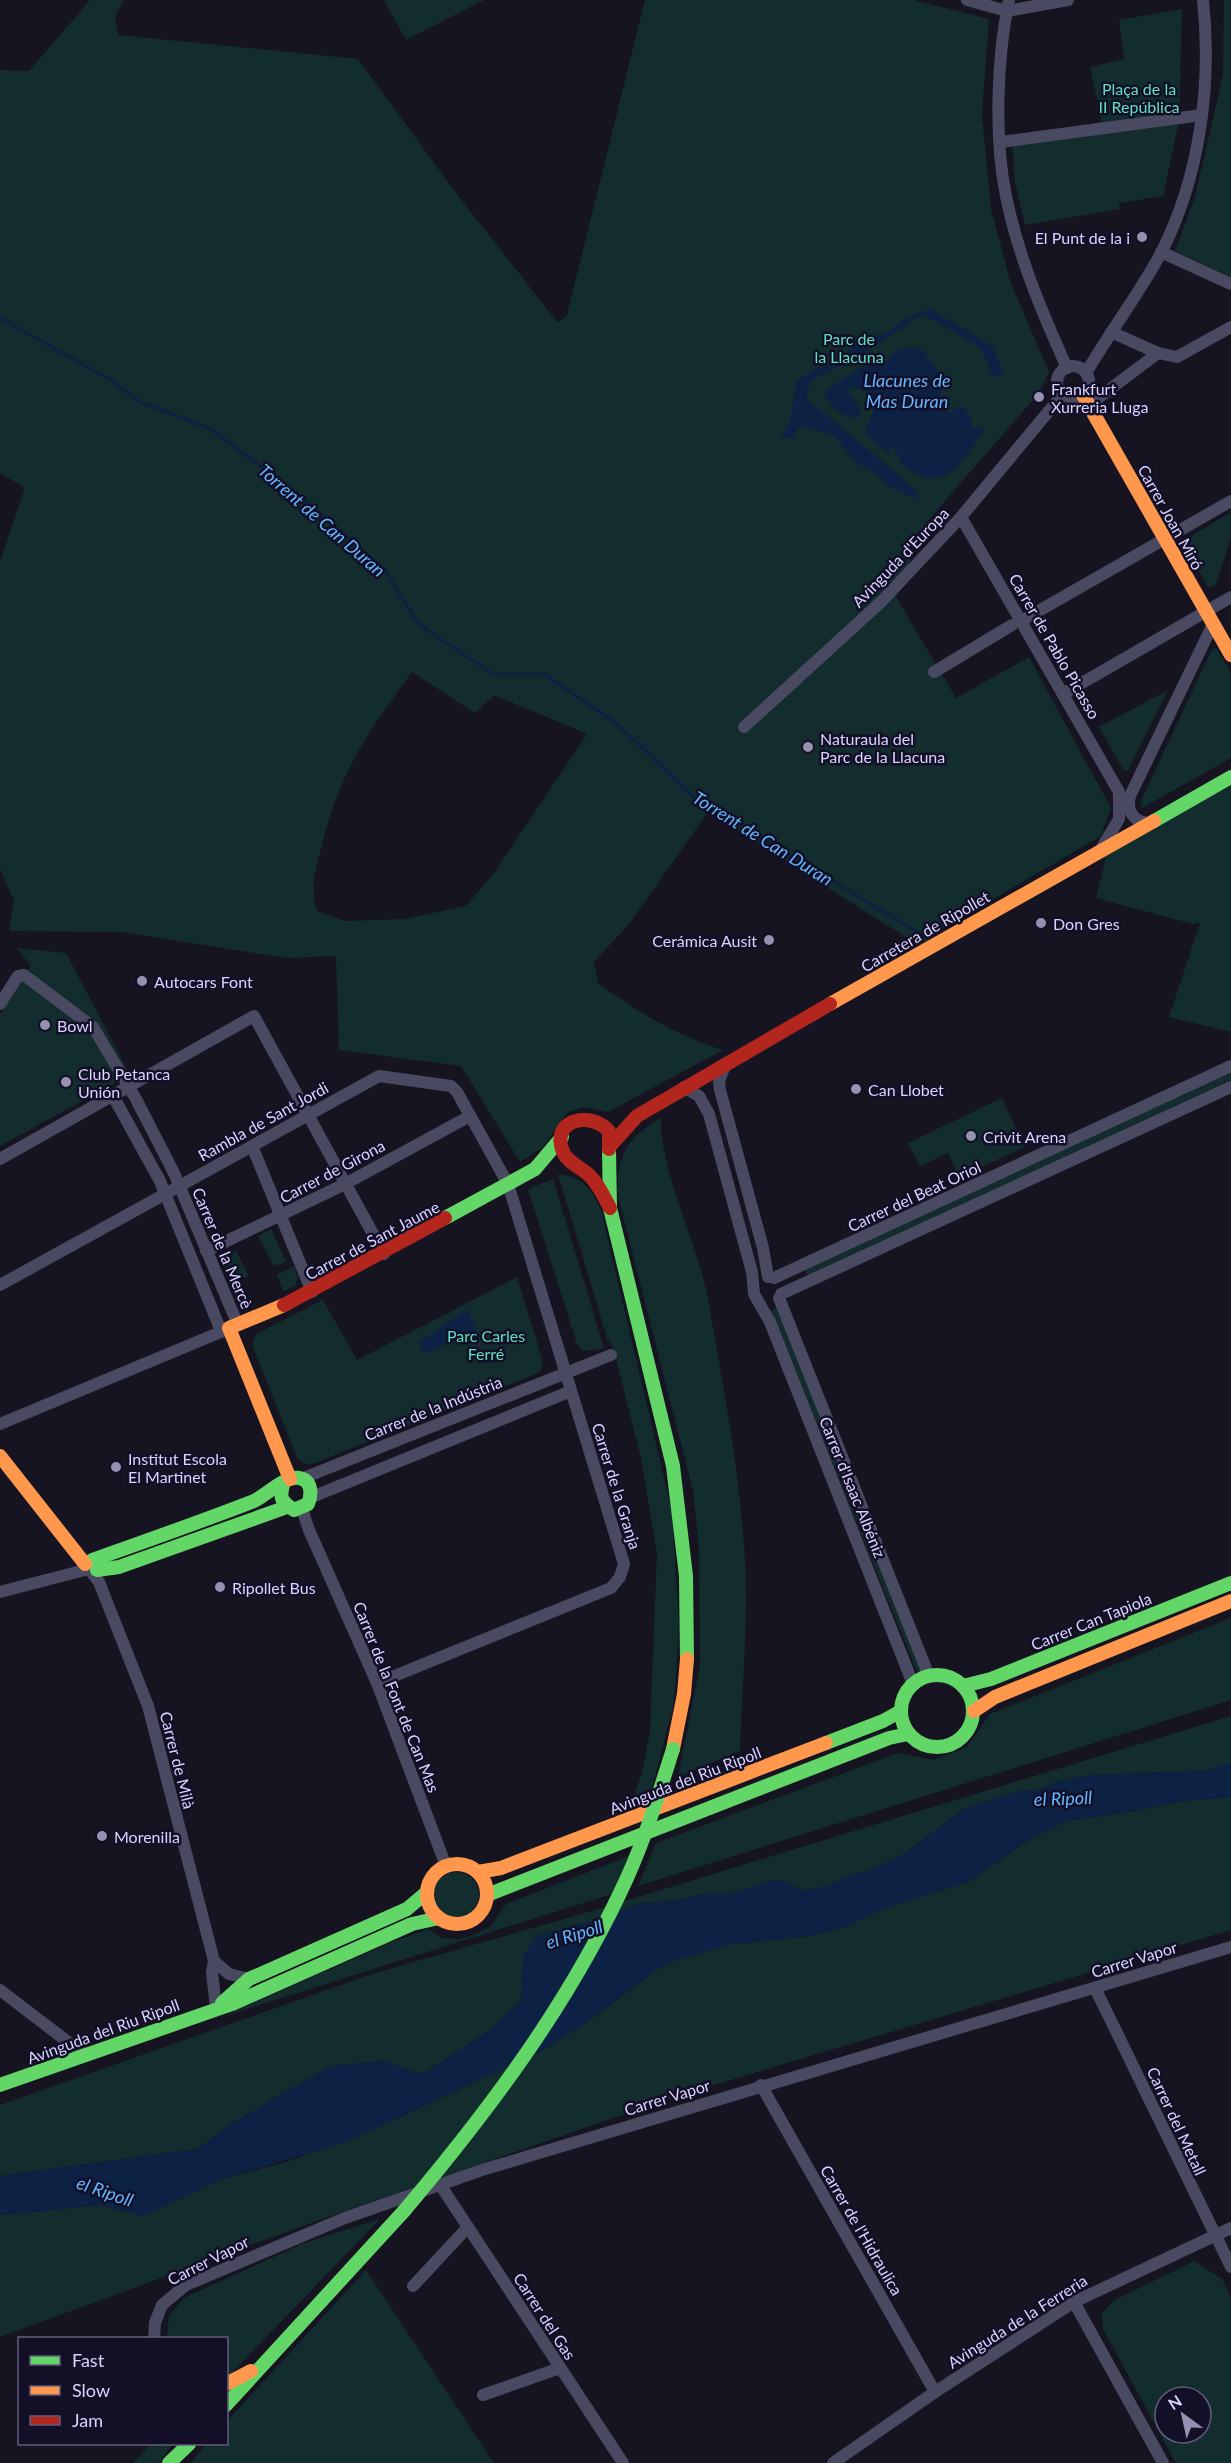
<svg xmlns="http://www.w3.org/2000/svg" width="1231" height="2463" font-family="Lato,sans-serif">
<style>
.green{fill:#132c2d;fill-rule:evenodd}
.water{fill:#0d2144}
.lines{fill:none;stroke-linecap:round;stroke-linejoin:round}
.stream{stroke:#0d2144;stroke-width:3}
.street{stroke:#4a4962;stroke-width:12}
.fast{stroke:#63d668;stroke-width:14}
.slow{stroke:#ff974d;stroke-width:14}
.jam{stroke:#b3261e;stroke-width:14}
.fast-bridge{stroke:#63d668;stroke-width:14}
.poi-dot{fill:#9591b1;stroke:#130f26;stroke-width:2}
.labels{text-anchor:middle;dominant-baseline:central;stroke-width:5;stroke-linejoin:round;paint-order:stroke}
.park-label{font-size:16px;fill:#5fe0c0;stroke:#130f26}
.poi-label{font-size:16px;fill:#d9d4ff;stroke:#130f26;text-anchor:start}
.street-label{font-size:16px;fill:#d9d4ff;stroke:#130f26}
.water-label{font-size:18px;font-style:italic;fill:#62b6ff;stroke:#130f26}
</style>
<rect width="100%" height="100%" fill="#161421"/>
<g class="green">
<path d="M90 0H124L115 17 118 35 358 59 456 193 558 323 567 315 645 0H914L989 19 982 115 991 209 1011 284 1049 372 1039 393 924 525 896 597 956 698 1029 657 1111 808 1101 836 942 929 920 946 708 812 630 923 594 962 598 983C640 1013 673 1034 723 1050L608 1112 585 1107 568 1112 542 1148 520 1162 461 1066 339 1050 336 956 286 958 122 932 9 931 14 901 0 869V562L25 488 0 473V70L29 71ZM412 672 475 713 494 695 587 734 494 873 466 906 405 919 345 921 317 911C310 882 315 873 322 845 340 771 368 732 412 672Z"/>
<polygon points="384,0 484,0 406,40"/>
<polygon points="1224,0 1231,0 1231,277 1175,251 1195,197 1223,75"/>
<polygon points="1182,9 1179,121 1163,196 1119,203 1120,209 1025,225 1015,182 1012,137 1102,122 1090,67 1124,59 1119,20"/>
<polygon points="1231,512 1231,538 1215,586 1209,588 1182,542"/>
<polygon points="1216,648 1231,673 1231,758 1142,808 1140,803 1212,649"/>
<polygon points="1168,690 1128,770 1124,771 1099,727"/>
<polygon points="1231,786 1231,1032 1169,1017 1200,923 1193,924 1096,898 1107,852"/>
<polygon points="17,948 66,953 130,1075 0,1146 0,1014 31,966"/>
<polygon points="1231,1072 1231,1080 808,1276 805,1270"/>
<polygon points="1002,1098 1025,1147 959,1177 948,1153 920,1166 908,1143"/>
<path d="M661 1118C660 1173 698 1243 708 1299 723 1385 740 1472 745 1560 748 1623 742 1688 740 1751L678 1777 700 1665 699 1548 693 1491 619 1200C614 1160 625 1138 661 1118Z"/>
<path d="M558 1174C583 1177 591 1188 601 1210L672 1512 679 1628 674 1703 651 1792 632 1801 642 1773 650 1731 657 1553 641 1458 612 1344 607 1338Z"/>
<polygon points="553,1179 604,1348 584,1351 577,1344 528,1189"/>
<polygon points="271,1229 286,1262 274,1266 258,1236"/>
<polygon points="234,1247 249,1276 231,1282 223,1262 235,1251"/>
<polygon points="294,1266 298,1278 295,1286 283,1291 277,1275"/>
<polygon points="517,1277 543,1362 540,1372 315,1463 304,1464 298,1460 252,1345 256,1334 323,1300 357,1360"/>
<polygon points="780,1305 925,1672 918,1674 771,1311"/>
<polygon points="1231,1618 1231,1700 638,1886 656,1843 898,1753 934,1760 967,1747 990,1714"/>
<polygon points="1231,1716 1231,1763 1206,1771 1094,1775 1059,1781 1036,1791 1023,1790 964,1809 904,1854 873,1869 850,1876 828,1886 804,1891 782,1880 733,1893 706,1893 680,1900 639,1904 595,1920 524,1955 521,2001 487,2032 425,2073 416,2073 384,2061 331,2066 229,2125 198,2149 0,2176 0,2105 375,1973 592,1911"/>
<polygon points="1231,1797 1231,1930 674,2097 322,2219 0,2337 0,2215 100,2205 143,2215 222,2179 289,2161 394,2120 545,2049 590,2020 656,1970 677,1959 732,1944 811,1936 846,1926 888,1907 968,1882 1027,1841 1067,1821 1135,1811 1180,1801"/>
<polygon points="629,1856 612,1894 224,2016 392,1942 429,1929 442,1938 460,1939 474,1935 491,1926 506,1904"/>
<circle cx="456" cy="1895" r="23"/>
<polygon points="380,2219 227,2378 226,2338 167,2338 169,2316 184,2298 304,2243"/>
<path d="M1194 2261 1222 2279 1231 2298V2463H1176L1103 2329 1102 2313 1113 2301ZM1165 2397H1201V2433H1165Z"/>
<polygon points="366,2270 494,2463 191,2463 206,2444 226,2444 227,2421"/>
<polygon points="151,2444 171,2446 159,2463 133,2463"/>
</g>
<g class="water">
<polygon points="930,309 992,346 1004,373 993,377 981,348 927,316 919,316 856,359 814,378 808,388 807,399 916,490 916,499 886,484 876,473 858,464 834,436 802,426 797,429 795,438 781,438 791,419 796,382 813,370 830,364 860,342 889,332 903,320"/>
<path d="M911 347 923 350 937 370 942 393 937 410 951 413 958 406 963 407 971 418 972 429 982 426 983 431C970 449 953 484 926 478 918 476 908 468 901 464L896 450 891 446 888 454 865 432 876 405 865 391 851 387 848 392 861 410 858 418C840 416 831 408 824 392L858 369 879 364 882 367 895 351Z"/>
<polygon points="467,1309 476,1330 424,1354 419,1343"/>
<polygon points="1231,1763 1231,1797 1180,1801 1135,1811 1067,1821 1027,1841 968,1882 888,1907 846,1926 811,1936 732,1944 677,1960 656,1970 590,2020 545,2049 344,2143 222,2179 143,2216 100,2205 0,2215 0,2176 198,2149 229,2125 331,2066 384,2061 416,2073 425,2073 487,2032 521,2001 524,1955 536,1936 595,1920 639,1904 680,1900 706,1893 733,1893 770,1881 782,1880 804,1891 828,1886 849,1876 873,1869 904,1854 964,1809 1023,1790 1036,1791 1059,1781 1094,1775 1206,1771"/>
</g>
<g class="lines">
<polyline class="stream" points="0,318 111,380 140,402 211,429 300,496 384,569 416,620 430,632 493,674 544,674 616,723 697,800 921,934"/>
<g class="street">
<polyline points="967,0 1007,11 1068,0"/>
<path d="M1009 0C997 57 994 138 1006 196 1018 256 1042 312 1067 368"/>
<polyline points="1001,142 1202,115"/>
<polyline points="1161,252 1231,284"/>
<polyline points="1111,332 1158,353 1177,357 1231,327"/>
<circle cx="1073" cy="382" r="16"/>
<path d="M1086 373C1110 332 1139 294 1161 253 1200 177 1212 84 1203 0"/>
<polyline points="1089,405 1158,353"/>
<polyline points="961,517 1119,792 1119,819 1101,849"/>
<polyline points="1021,621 1231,501"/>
<polyline points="934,672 1012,625"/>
<polyline points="1063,694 1231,597"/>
<polyline points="744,727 881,602 961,517 1063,394"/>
<path d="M1149 823C1134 822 1126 811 1130 796L1213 624"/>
<polyline points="0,1004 18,976 24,975 93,1027 136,1099 174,1173 238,1325"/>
<polyline points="726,1063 719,1081 720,1090 763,1248 768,1277"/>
<polyline points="684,1087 699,1096 709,1114 752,1272 754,1294 770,1322 913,1684"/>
<polyline points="113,1096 160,1181 221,1331"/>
<polyline points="252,1146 312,1292"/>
<polyline points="0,1159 254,1016 384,1254"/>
<polyline points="206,1251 345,1184 470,1116"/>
<polyline points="774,1278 1231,1066"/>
<polyline points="0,1285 379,1076 451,1086 457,1092 508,1184 624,1564 620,1577 611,1588 377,1683"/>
<polyline points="781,1294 1231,1087"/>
<polyline points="779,1298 929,1676"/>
<polyline points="0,1424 228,1329"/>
<polyline points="301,1479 611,1355"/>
<polyline points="312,1497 571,1391"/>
<polyline points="302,1509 309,1530 377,1683 446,1866"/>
<polyline points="92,1573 99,1582 148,1706 214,1961 212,1972 216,2008"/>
<polyline points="0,1592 85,1570"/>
<polyline points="214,1961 229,1974 249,1979"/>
<polyline points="1095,1988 1231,2267"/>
<polyline points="0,1990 85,2055"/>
<polyline points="761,2085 935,2392"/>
<polyline points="441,2186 623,2463"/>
<polyline points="413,2286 468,2227"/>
<polyline points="1074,2302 1163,2463"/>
<polyline points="154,2338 155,2323 162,2305 186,2285 345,2218 482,2170 1231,1947"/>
<polyline points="483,2395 560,2368"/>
<polyline points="833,2463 935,2392 1074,2302 1231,2228"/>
</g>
<g class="fast">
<polyline points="1154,821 1231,777"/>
<polyline points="609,1149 610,1208 673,1466 686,1576 687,1659"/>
<polyline points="445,1218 535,1169 562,1137"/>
<path d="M92 1560C146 1541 200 1522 254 1501 267 1495 284 1476 299 1478 312 1480 312 1494 308 1504L294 1510C282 1502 279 1499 283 1485"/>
<polyline points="97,1570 119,1567 287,1507"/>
<circle cx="937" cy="1711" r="36"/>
<polyline points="963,1686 991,1679 1231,1583"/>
<polyline points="826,1743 883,1721 901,1711"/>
<polyline points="487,1895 889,1738 908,1734"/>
<polyline points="222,2003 249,1979 407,1909 427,1892"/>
<polyline points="0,2085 232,2004 412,1924 439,1918"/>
<polyline points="226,2405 404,2211"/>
<polyline points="169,2463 189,2444"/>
</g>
<g class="slow">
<polyline points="1083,395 1231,655"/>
<polyline points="830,1004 1154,821"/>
<polyline points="284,1305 229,1328 290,1479"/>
<polyline points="0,1456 85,1564"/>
<polyline points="974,1711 995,1697 1231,1601"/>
<polyline points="673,1749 684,1694 687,1659"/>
<circle cx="457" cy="1894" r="30"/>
<polyline points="478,1872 501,1868 826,1743"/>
<polyline points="226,2384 251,2371"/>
</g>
<g class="jam">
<polyline points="611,1145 637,1116 830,1004"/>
<path d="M609 1149V1131C589 1110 550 1120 563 1152 568 1163 582 1168 590 1176 599 1185 604 1197 610 1208"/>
<polyline points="284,1305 445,1218"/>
</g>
<path class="fast-bridge" d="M404 2211C491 2108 571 2001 627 1878 646 1836 659 1793 673 1749"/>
</g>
<g class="poi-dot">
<circle cx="1142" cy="237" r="6"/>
<circle cx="1039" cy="397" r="6"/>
<circle cx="808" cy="747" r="6"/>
<circle cx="1041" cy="923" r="6"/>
<circle cx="769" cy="940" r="6"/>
<circle cx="142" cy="981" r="6"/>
<circle cx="45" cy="1025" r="6"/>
<circle cx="66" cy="1082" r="6"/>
<circle cx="856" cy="1089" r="6"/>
<circle cx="971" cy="1136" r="6"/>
<circle cx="116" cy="1467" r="6"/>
<circle cx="220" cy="1587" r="6"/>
<circle cx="102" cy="1836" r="6"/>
</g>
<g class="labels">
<g class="park-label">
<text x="1139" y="88">Plaça de la<tspan x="1139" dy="18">II República</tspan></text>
<text x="849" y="338">Parc de<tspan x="849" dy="18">la Llacuna</tspan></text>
<text x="486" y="1335">Parc Carles<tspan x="486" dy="18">Ferré</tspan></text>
</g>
<g class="poi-label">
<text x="1130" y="237" text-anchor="end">El Punt de la i</text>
<text x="1051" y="388">Frankfurt<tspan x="1051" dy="18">Xurreria Lluga</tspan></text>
<text x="820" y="738">Naturaula del<tspan x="820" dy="18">Parc de la Llacuna</tspan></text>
<text x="1053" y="923">Don Gres</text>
<text x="757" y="940" text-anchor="end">Cerámica Ausit</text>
<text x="154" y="981">Autocars Font</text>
<text x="57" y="1025">Bowl</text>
<text x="78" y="1073">Club Petanca<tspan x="78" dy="18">Unión</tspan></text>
<text x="868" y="1089">Can Llobet</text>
<text x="983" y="1136">Crivit Arena</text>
<text x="128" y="1458">Institut Escola<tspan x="128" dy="18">El Martinet</tspan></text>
<text x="232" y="1587">Ripollet Bus</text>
<text x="114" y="1836">Morenilla</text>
</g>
<g class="street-label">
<text transform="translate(1171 517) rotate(61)">Carrer Joan Miró</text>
<text transform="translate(900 557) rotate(-46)">Avinguda d'Europa</text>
<text transform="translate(1055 646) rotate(60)">Carrer de Pablo Picasso</text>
<text transform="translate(925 931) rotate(-30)">Carretera de Ripollet</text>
<text transform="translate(263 1121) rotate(-29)">Rambla de Sant Jordi</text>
<text transform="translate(332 1171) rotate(-28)">Carrer de Girona</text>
<text transform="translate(914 1196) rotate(-25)">Carrer del Beat Oriol</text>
<text transform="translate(372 1240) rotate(-28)">Carrer de Sant Jaume</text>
<text transform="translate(223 1248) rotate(67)">Carrer de la Mercè</text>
<text transform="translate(433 1408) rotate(-22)">Carrer de la Indústria</text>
<text transform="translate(617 1486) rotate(73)">Carrer de la Granja</text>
<text transform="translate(853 1487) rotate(68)">Carrer d'Isaac Albéniz</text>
<text transform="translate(1091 1621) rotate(-22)">Carrer Can Tapiola</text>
<text transform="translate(397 1697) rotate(68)">Carrer de la Font de Can Mas</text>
<text transform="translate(178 1760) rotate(76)">Carrer de Milà</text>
<text transform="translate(685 1780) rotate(-21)">Avinguda del Riu Ripoll</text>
<text transform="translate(1134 1959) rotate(-17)">Carrer Vapor</text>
<text transform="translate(103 2031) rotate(-20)">Avinguda del Riu Ripoll</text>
<text transform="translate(667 2097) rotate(-17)">Carrer Vapor</text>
<text transform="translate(1177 2121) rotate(65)">Carrer del Metall</text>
<text transform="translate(862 2230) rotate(60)">Carrer de l'Hidraulica</text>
<text transform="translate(208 2260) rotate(-27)">Carrer Vapor</text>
<text transform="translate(545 2316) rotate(57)">Carrer del Gas</text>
<text transform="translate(1017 2321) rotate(-32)">Avinguda de la Ferreria</text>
</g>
<g class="water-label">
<text x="907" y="380">Llacunes de<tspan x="907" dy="21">Mas Duran</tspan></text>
<text transform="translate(322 520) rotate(41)">Torrent de Can Duran</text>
<text transform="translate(763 838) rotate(32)">Torrent de Can Duran</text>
<text transform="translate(1063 1798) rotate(-2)">el Ripoll</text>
<text transform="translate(574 1934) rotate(-17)">el Ripoll</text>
<text transform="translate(105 2191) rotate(19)">el Ripoll</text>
</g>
</g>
<rect x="18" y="2337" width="210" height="108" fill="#130f26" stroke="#625e7d" stroke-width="1.5"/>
<rect x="30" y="2356" width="30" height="9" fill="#63d668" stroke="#625e7d" stroke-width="1.5"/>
<text x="72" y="2367" font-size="18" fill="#d9d4ff">Fast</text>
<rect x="30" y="2386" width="30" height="9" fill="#ff974d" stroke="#625e7d" stroke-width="1.5"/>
<text x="72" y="2397" font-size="18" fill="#d9d4ff">Slow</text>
<rect x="30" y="2416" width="30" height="9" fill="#b3261e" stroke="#625e7d" stroke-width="1.5"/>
<text x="72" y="2427" font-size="18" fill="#d9d4ff">Jam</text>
<g transform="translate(1183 2415) rotate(327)"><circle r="28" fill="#130f26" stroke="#625e7d" stroke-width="1.5"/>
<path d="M0-4.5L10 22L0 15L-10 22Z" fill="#9591b1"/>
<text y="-9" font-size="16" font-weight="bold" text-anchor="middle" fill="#d9d4ff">N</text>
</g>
</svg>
